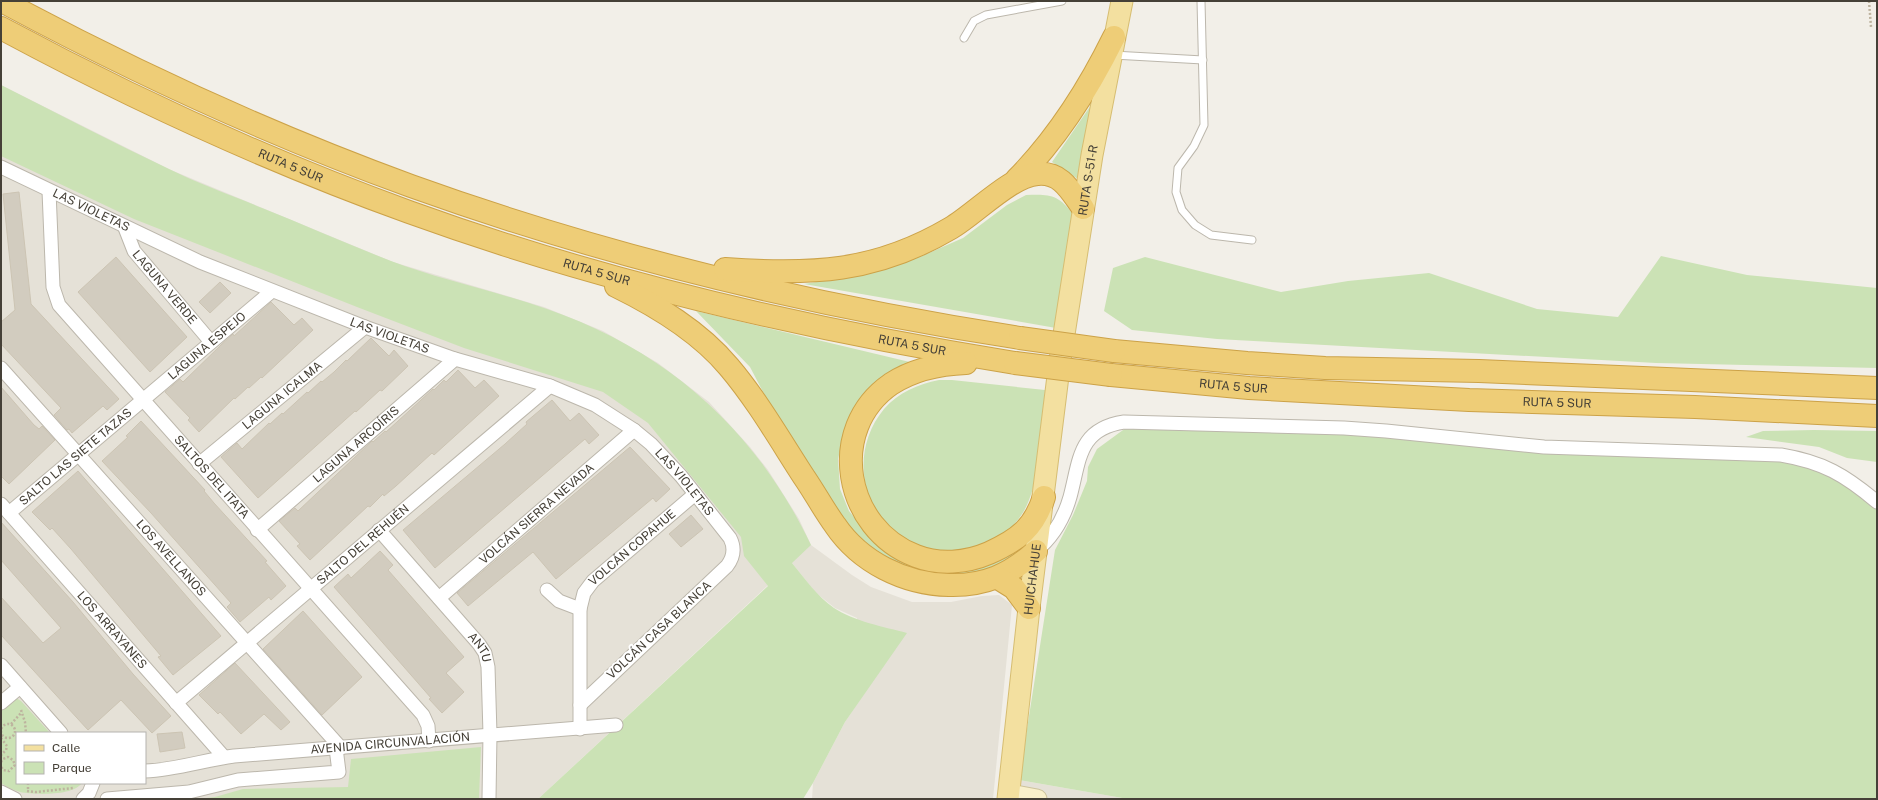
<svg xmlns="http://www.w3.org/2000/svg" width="1878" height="800" font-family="'Public Sans',sans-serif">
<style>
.residential{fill:#e5e1d7;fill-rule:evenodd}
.green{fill:#cbe2b5}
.building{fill:#d2ccbf;stroke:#ccc4b3}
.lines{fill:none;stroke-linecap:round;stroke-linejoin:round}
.lane-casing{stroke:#bcb7ac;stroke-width:9}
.street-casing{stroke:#bcb7ac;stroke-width:15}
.secondary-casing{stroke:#cdc39c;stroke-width:21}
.primary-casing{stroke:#d6bd72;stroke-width:23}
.highway-casing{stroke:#cca248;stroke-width:24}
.path{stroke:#bdb39e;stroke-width:2.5;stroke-dasharray:2 2;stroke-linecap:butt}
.lane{stroke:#fff;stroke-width:7}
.street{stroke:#fff;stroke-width:13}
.secondary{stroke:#f9f0cb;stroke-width:19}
.primary{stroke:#f3e0a0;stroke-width:21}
.highway{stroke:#eecd77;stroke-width:22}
.highway-bridge-casing{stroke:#cca248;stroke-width:24;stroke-linecap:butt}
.highway-bridge{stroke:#eecd77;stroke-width:22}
.labels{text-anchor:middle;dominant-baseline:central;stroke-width:4;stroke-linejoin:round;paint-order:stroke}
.street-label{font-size:12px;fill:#454037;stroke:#fff}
</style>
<rect width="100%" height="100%" fill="#f2efe8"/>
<g class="residential">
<path d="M1 85 171 170 393 262 544 307 603 331 658 363 709 402 750 447 768 470 799 519 811 545 852 575 871 587 912 602H951L982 596 999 595 1012 605 993 799H812L813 783 845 722 866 691 857 618 835 608 816 593 792 563 538 799H1ZM17 733H145V783H17Z"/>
<polygon points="1008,778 1128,799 1003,799"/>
</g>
<g class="green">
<path d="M1 85C57 113 112 142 169 169 199 184 231 195 262 208 305 225 347 244 391 261 441 280 496 291 547 309 668 351 756 430 811 545L792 563C805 579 817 596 834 608 853 621 885 627 907 633L845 722 813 783 803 799H538L768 586 744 556 741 537 648 423 603 392 464 348 357 307 134 219 1 156Z"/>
<polygon points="1098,95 1081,181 1052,162"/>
<path d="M1026 195C1049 194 1058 194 1073 214L1056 328 804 284 875 272 922 256 963 238 1007 205Z"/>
<polygon points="1661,256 1747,275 1877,288 1877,368 1656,363 1217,339 1132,330 1104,311 1113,268 1145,257 1281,292 1348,281 1429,273 1537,309 1618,317"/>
<polygon points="696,311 914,363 859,405 846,427 838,459 840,489 849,511 868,534 930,569 1027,536 1023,557 970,581 884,563 839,520 782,428 750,367"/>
<path d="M939 380H952L1045 390C1042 422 1041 471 1029 500 1020 525 995 546 969 550 961 551 953 553 945 553 932 553 919 547 908 541 860 516 849 451 884 409 898 393 918 384 939 380Z"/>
<polygon points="1134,422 1795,457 1877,502 1877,799 1128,799 1019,780 1055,550 1073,515 1087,481 1088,467 1097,449"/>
<polygon points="1814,430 1877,431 1877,462 1847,458 1819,447 1746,437 1763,431"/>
<path d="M16 698 21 701 50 733H17V783H82C73 796 35 795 20 792 13 790 7 787 1 783V709Z"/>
<polygon points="481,747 479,799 198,799 215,797 243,789 348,787 351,759"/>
</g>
<g class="building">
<polygon points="19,192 31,304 119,399 107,410 103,406 72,433 69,429 67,430 54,415 61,408 1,344 1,322 15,310 3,194"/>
<polygon points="116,257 187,337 150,372 78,292"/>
<polygon points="220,282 231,293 210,313 199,302"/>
<polygon points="271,302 294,325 302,318 313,330 262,378 261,377 249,388 248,387 235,399 234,398 199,432 188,420 190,418 165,392 180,379 183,382 221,345 233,334 234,336"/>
<polygon points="371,338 389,356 394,350 408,366 382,391 380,390 356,412 355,411 258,498 221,457 237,443 242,449 269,423 270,424 282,413 283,414 307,392 308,393 321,381 322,382 334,372 346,360 347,361"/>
<polygon points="458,370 475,388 484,380 499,396 434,455 432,453 396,486 384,496 383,494 370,507 368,506 310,560 297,546 300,544 279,521 295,508 298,511 372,441 373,442 385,431 386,432 433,389 434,390 444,380 446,382"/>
<polygon points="1,387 34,425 39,429 42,426 55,440 9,484 1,476"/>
<polygon points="552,400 570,421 579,413 599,435 589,444 585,439 435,568 403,530 505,444 527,424 526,422"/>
<polygon points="141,421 205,490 204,491 214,503 267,561 265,562 286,586 271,600 269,597 240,622 227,607 231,603 151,513 102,461 128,437 126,436"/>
<polygon points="630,447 670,489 656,502 653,498 556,579 533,552 468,606 457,593"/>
<polygon points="78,471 221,636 173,675 158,657 161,656 71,549 52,528 50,530 32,512"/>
<polygon points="691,515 703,529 681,547 669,534"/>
<polygon points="1,522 73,602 133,674 171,716 152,733 121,700 88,730 1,635 1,597 43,643 61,628 1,560"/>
<polygon points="380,551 393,565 388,570 464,657 446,673 464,692 442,713 429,699 431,698 418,683 334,587 348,574 351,578"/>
<polygon points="303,611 362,677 322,715 263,649"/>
<polygon points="235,663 290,722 281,730 264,714 241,734 220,712 218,714 199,695"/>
<polygon points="182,732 185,748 160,752 157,734"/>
</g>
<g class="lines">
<defs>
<g id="lane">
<polyline points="1201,1 1204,125 1194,146 1178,168 1176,192 1182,210 1195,225 1211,235 1252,240"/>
<polyline points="964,38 974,21 986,15 1062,1"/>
<polyline points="1113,55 1203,60"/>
</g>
<g id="street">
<path id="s1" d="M1 167 200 262 365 327 455 359 550 386 595 405 634 430 651 444 681 476 730 538C735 548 734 557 727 566L580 705"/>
<path id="s2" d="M49 191 53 287 59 305 423 715 428 726 429 741"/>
<path id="s3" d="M125 228 134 251 211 342"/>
<path id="s4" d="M1 368 341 748"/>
<path id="s5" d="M199 464 365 327"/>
<path id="s6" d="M1 504 224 757"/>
<path id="s7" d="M9 513 272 291"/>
<path id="s8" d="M257 530 455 359"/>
<path id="s9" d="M379 530 479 644 485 653 488 667 490 734 489 799"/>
<path d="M1036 551C1053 537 1064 518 1070 497 1080 460 1078 429 1124 422L1344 428 1386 431 1544 447 1781 455C1823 462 1845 475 1877 502"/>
<polyline points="547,590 559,601 580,609"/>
<path id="s10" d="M439 598 634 430"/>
<polyline points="1,665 61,733"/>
<polyline points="1,703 20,687"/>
<path id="s11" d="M176 703 550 386"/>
<path id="s12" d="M580 729V609L584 593 593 581 695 494"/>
<path id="s13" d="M145 771C176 770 204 760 234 756L616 725"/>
<polyline points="1,792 15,799"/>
<polyline points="83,799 89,793 93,783"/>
<polyline points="107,799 189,792 238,780 339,772 336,748"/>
</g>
<polyline id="secondary" points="1009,794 1037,799"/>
<g id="primary">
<path id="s14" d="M1008 799 1029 608 1060 360 1092 155 1122 1"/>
</g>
<g id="highway">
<path d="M2 1C134 72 271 135 411 186 608 257 813 306 1020 338"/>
<path id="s15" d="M1 28C133 99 268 161 409 212 605 283 809 330 1015 363"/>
<path d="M1017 179C1058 137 1088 90 1114 37"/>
<path d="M725 269C811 275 875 273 951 228 975 214 1012 175 1038 174 1062 172 1071 192 1083 208"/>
<path d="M616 286C657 306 699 331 729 367 757 400 780 440 804 477 815 493 824 510 835 525 860 562 904 584 949 585 984 586 1010 575 1036 551"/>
<polyline points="1114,351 1247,363 1325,368 1479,371 1877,388"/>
<path d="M966 363C939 364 914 369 891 384 826 429 844 529 916 556 939 565 966 563 989 553 1018 540 1034 528 1044 497"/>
<path id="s16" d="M1111 375 1249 388 1469 400 1695 407 1877 416"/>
<polyline points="998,578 1014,588 1029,608"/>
</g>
</defs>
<use href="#lane" class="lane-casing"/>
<use href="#street" class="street-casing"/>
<use href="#secondary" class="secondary-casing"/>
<use href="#primary" class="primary-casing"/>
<use href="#highway" class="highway-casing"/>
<g class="path">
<polyline points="1869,1 1871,27"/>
<polyline points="21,710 25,722 26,733"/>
<circle cx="8" cy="731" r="7"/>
<polyline points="11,724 22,712"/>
<polyline points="1,738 7,746 6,750 1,755"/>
<polyline points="1,762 3,759 8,757 13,760 15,765 9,771 3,770 1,766"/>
<polyline points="28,783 28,791"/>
<polyline points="27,791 36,792 73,788"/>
</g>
<use href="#lane" class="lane"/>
<use href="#street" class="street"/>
<use href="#secondary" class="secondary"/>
<use href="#primary" class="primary"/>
<use href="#highway" class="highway"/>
<defs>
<g id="highway-bridge">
<polyline points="1020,338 1114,351"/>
<polyline points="1015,363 1111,375"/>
</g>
</defs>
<use href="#highway-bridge" class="highway-bridge-casing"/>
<use href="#highway-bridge" class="highway-bridge"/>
</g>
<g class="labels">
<g class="street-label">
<text stroke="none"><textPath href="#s15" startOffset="321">RUTA 5 SUR</textPath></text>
<text stroke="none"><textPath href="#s14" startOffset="624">RUTA S-51-R</textPath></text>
<text stroke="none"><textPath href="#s1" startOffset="100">LAS VIOLETAS</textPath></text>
<text stroke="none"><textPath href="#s15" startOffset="645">RUTA 5 SUR</textPath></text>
<text stroke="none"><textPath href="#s3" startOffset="72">LAGUNA VERDE</textPath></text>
<text stroke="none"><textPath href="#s1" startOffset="424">LAS VIOLETAS</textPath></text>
<text stroke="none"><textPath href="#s7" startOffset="259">LAGUNA ESPEJO</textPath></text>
<text stroke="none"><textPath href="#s15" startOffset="969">RUTA 5 SUR</textPath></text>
<text stroke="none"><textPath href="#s16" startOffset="123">RUTA 5 SUR</textPath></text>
<text stroke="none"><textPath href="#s5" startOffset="108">LAGUNA ICALMA</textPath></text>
<text stroke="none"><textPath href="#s16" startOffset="447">RUTA 5 SUR</textPath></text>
<text stroke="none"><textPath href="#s8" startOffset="131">LAGUNA ARCOÍRIS</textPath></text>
<text stroke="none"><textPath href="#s7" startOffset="87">SALTO LAS SIETE TAZAS</textPath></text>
<text stroke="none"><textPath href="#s2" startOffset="345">SALTOS DEL ITATA</textPath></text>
<text stroke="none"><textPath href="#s1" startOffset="760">LAS VIOLETAS</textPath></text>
<text stroke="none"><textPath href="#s10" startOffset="129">VOLCÁN SIERRA NEVADA</textPath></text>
<text stroke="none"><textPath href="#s11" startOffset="245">SALTO DEL REHUÉN</textPath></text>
<text stroke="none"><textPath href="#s12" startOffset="203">VOLCÁN COPAHUE</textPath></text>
<text stroke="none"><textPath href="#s4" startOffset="255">LOS AVELLANOS</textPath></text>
<text stroke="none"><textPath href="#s14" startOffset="221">HUICHAHUE</textPath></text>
<text stroke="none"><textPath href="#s6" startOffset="168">LOS ARRAYANES</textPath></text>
<text transform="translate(659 630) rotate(-43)">VOLCÁN CASA BLANCA</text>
<text stroke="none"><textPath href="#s9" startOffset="155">ANTU</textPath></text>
<text stroke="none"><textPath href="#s13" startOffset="247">AVENIDA CIRCUNVALACIÓN</textPath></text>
</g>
</g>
<rect width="1878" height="800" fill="none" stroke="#454037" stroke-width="4"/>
<rect x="16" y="732" width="130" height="52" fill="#ffffff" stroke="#b5b3af"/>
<rect x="24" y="745" width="20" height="6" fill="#f3e0a0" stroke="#b5b3af"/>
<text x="52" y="752" font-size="12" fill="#454037">Calle</text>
<rect x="24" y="762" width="20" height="12" fill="#cbe2b5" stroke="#b5b3af"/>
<text x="52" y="772" font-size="12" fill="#454037">Parque</text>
</svg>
